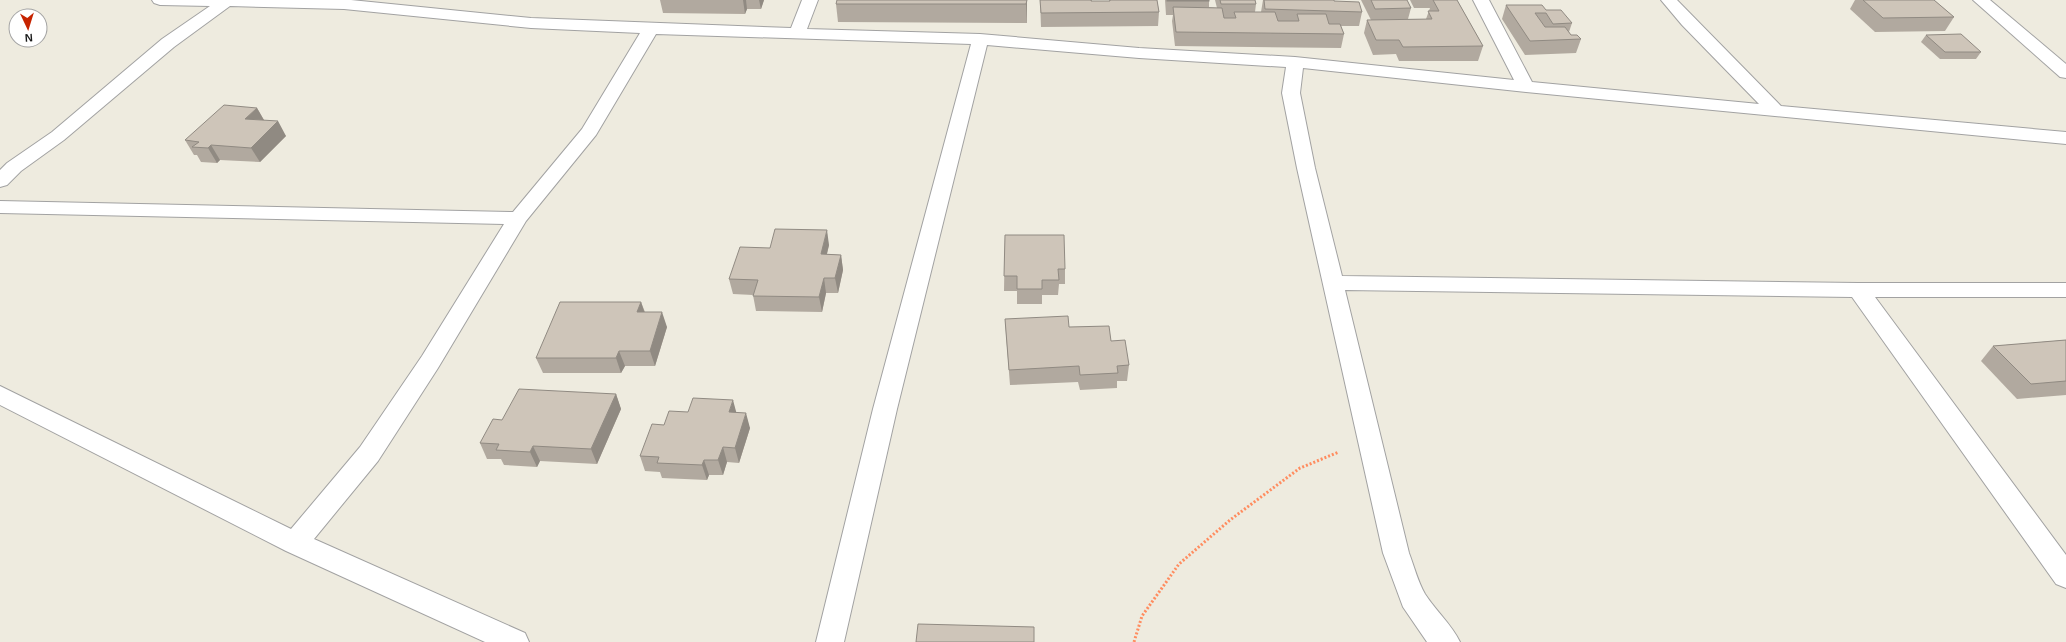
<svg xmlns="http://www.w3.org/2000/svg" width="2066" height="642" font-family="Arial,sans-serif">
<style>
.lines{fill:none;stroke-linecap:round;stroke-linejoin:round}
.minor-casing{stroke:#a2a2a2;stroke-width:2}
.path{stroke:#ff8c5f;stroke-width:3;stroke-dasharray:2 2;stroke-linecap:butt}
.minor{fill:#fff;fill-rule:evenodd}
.wall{fill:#b1a99f}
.shaded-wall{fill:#908a82}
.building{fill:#cec5b9;stroke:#908a82}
</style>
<rect width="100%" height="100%" fill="#eeebdf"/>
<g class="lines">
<defs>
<g id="minor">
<path d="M152 0H351L531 18 791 28 802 0H818L807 29 980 34 1139 48 1295 57 1514 80 1473 0H1489L1532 82 1759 104 1682 25 1661 0H1677L1781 106 2066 132V144L1526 92 1303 68 1300 93 1315 168 1342 276 1858 283H2066V297H1875L2066 555V588L2056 584 1852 297 1345 290 1409 553C1414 566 1418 582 1425 594 1436 611 1452 625 1460 642H1427L1403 607 1383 553 1297 168 1282 93 1286 67 1139 58 987 45 897 409 844 642H816L873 409 971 44 656 34 596 135 526 221 438 368 378 461 314 539 525 633 529 642H485L286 551 0 405V386L291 529 360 447 422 356 504 224 0 213V201L513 212 582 129 640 33 531 28 344 9 230 6 174 47 64 140 21 171 7 185 0 187V170L7 163 52 132 162 39 210 6 160 5 154 3Z"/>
<polygon points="1973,0 1990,0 2066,64 2066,78 2060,77"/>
</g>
</defs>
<use href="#minor" class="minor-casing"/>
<polyline class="path" points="1134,642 1142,616 1179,564 1230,520 1300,468 1339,452"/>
<use href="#minor" class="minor"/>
</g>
<g class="wall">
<polygon points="660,0 764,0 761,9 747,9 745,14 663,13"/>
<polygon points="837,0 1027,0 1027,23 838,22 836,4"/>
<polygon points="1040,0 1092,0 1092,1 1109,1 1109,0 1157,0 1159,12 1158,26 1041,27"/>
<polygon points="1165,0 1209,0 1209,7 1217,8 1215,0 1255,0 1256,4 1255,12 1261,12 1263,0 1334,0 1334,1 1362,12 1359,26 1341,26 1344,34 1341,48 1175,46 1172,21 1173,15 1166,15"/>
<polygon points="1361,0 1407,0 1411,8 1408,19 1426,19 1430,8 1414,8 1410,0 1457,0 1483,46 1478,61 1399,61 1396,54 1373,55 1364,33 1367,20 1371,20"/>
<polygon points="1855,0 1934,0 1954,17 1945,31 1875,32 1850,9"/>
<polygon points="1506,5 1546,10 1572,23 1569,32 1571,35 1581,39 1576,53 1525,55 1502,19"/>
<polygon points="1926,35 1981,52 1976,59 1940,59 1921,42"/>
<polygon points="257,108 264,120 286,136 260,162 220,160 217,163 201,162 197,155 194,155 185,140"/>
<polygon points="1005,235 1065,269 1065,284 1059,284 1058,295 1042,295 1042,304 1017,304 1017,291 1004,291"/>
<polygon points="829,245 827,254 841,255 843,270 838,293 826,293 822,312 756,311 753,295 733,294 729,279 770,248"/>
<polygon points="641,302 645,312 667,327 655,366 625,366 621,373 543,373 536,358"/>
<polygon points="1005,319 1069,327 1111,341 1129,365 1127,381 1117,381 1117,388 1080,390 1078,382 1010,385 1006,335"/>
<polygon points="2066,340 2066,395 2017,399 1981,361 1993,346"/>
<polygon points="616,394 621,409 597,464 540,461 537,467 504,465 501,459 487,459 480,443 502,420"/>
<polygon points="737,413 750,428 739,463 727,462 723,475 709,475 707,480 662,478 660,472 645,471 640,456 664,425"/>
</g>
<g class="shaded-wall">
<polygon points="743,0 746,0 747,9 745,14"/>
<polygon points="759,0 764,0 761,9"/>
<polygon points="1027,0 1027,23 1026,4"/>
<polygon points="257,108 265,122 245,119"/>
<polygon points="278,121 286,136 260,162 251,148"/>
<polygon points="211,145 220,160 217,163 208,148"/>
<polygon points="827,230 829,245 823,269 821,254"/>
<polygon points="841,255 843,270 838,293 835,278"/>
<polygon points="824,278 826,293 822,312 819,297"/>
<polygon points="641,302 646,317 637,312"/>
<polygon points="662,312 667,327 655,366 650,351"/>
<polygon points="619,351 625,366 621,373 616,358"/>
<polygon points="616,394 621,409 597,464 591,449"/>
<polygon points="733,400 737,415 729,412"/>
<polygon points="746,413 750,428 739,463 735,448"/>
<polygon points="533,446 540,461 537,467 530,452"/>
<polygon points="723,447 727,462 723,475 718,460"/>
<polygon points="704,460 709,475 707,480 702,465"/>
</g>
<g class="building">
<polygon points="837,0 1027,0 1026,4 836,4"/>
<polygon points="1040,0 1091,0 1091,1 1110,1 1110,0 1157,0 1159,12 1041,13"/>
<rect x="1167" y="0" width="42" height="1"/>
<polygon points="1220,0 1255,0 1256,4 1221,4"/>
<polygon points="1264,0 1334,0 1334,1 1359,2 1362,12 1265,9"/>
<polygon points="1371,0 1407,0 1411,8 1375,9"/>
<polygon points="1433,0 1457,0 1483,46 1403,47 1399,40 1376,40 1367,20 1432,19 1428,11 1439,11"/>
<polygon points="1863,0 1934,0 1954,17 1883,18"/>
<polygon points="1506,5 1542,5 1546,10 1561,10 1572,23 1553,24 1546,13 1535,13 1545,27 1565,27 1571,35 1577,35 1581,39 1530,41"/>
<polygon points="1173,7 1222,8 1224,18 1236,18 1234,12 1275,12 1278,21 1299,21 1297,14 1326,14 1329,24 1340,24 1344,34 1176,32"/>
<polygon points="1961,34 1981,52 1945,52 1926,35"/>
<polygon points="224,105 257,108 245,119 278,121 251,148 211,145 208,148 192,147 199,142 185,140"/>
<polygon points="775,229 827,230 821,254 841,255 835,278 824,278 819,297 753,296 758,280 729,279 740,247 770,248"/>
<polygon points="1005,235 1064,235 1065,269 1058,269 1059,280 1042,280 1042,289 1017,289 1017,276 1004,276"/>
<polygon points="560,302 641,302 637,312 662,312 650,351 619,351 616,358 536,358"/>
<polygon points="1068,316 1069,327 1109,326 1111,341 1125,340 1129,365 1117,366 1118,373 1080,375 1079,366 1009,370 1005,319"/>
<polygon points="2066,340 2066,381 2031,384 1993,346"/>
<polygon points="519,389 616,394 591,449 533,446 530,452 496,450 499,444 480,443 493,419 502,420"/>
<polygon points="693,398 733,400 729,412 746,413 735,448 723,447 718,460 704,460 702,465 657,463 659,457 640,456 652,424 664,425 669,411 688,412"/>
<polygon points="918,624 1034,627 1034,642 916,642"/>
</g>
<g transform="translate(28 28) rotate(176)"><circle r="19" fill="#ffffff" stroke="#a4a4a4"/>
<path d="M0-3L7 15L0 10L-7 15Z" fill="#c62300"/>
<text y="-6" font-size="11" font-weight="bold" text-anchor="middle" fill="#1b1b1b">N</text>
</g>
</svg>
